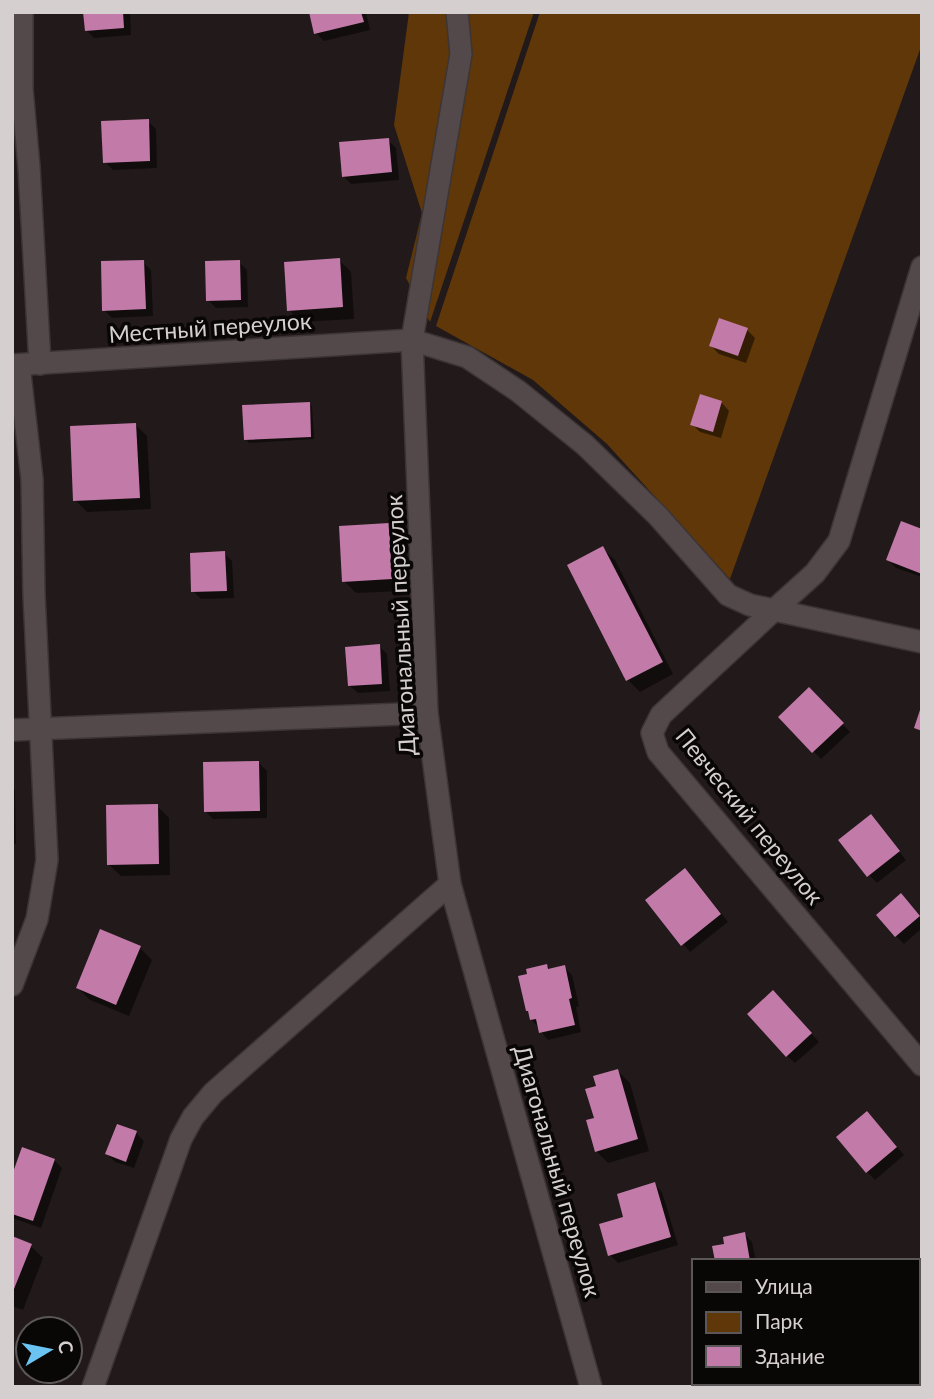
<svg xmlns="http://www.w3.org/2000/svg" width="934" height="1399" font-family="Lato,sans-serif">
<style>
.green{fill:#5f3708}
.shadow{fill:#0007}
.building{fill:#c27aa8}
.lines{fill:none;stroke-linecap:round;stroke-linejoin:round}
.minor-casing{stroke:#3c3536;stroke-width:24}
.minor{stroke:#54494a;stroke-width:21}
.labels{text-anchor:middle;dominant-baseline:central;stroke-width:7;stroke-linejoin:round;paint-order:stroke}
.street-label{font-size:23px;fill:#d6cfd0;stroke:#090606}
</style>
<rect width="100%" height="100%" fill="#22191a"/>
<g class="green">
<polygon points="409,12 534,12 430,322 406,278 422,213 394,125"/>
<polygon points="540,12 922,12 922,44 730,579 607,444 533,380 436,326"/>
</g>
<g class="shadow">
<polygon points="85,12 130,12 131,35 94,38 86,30"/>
<polygon points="311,12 366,12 370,30 324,41 316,33"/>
<polygon points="148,121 156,129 157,168 113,170 105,162"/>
<polygon points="388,140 396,148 399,180 351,184 343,176"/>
<polygon points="339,260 351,272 354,319 301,322 289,310"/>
<polygon points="143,262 151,270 153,316 112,318 104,310"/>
<polygon points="239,262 247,270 248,307 216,308 208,300"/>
<polygon points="747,330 755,338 746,363 719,354 711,346"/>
<polygon points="701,396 722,403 729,411 721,438 700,432 692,424"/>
<polygon points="309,403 312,407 314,439 249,443 246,439"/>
<polygon points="135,424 147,436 151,509 87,512 75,500"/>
<polygon points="388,525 400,537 403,591 356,593 344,581"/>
<polygon points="922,531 922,577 896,568 888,560"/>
<polygon points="12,533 14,565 12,565"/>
<polygon points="603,549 615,560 673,674 640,692 628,680"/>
<polygon points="224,553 232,561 234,598 201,599 193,591"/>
<polygon points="379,646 387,654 390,691 358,693 350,686"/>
<polygon points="809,689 850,732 821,759 781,717"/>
<polygon points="259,763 267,771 267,818 213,819 205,811"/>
<polygon points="12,787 15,790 16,844 12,844"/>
<polygon points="157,806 169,818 170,875 121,876 108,864"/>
<polygon points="878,825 906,860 877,883 869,875"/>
<polygon points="693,878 728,922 690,952 648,901"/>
<polygon points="908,904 922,919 922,928 904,944 896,936"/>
<polygon points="140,948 152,960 129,1016 90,1000 78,988"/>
<polygon points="547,966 551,970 564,967 572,975 579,1006 576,1007 581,1032 548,1040 532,1020 527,1010"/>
<polygon points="781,1000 819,1042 795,1063 787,1056"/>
<polygon points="618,1071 630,1083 649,1151 608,1163 596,1151 598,1087"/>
<polygon points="875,1121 904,1155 875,1180 867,1172"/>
<polygon points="136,1133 144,1141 134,1168 115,1162 107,1154"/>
<polygon points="54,1160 62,1168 41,1228 12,1218 12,1180"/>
<polygon points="654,1184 662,1192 678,1245 618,1263 610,1255 625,1218"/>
<polygon points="744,1234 752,1242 756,1261 716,1261"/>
<polygon points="12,1238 31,1246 43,1258 23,1310 12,1306"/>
</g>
<g class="building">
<polygon points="83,12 123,12 124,28 85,31"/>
<polygon points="309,12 361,12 364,22 314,34"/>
<polygon points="149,119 150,161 103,163 101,121"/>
<polygon points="389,138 392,172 342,177 339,142"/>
<polygon points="340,258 343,307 287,311 284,262"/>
<polygon points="144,260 146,309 102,311 101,261"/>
<polygon points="240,260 241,300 206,301 205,261"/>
<polygon points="719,318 748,328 738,356 709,346"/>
<polygon points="700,394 722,401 713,432 690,425"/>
<polygon points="310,402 311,437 244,440 242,405"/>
<polygon points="136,423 140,498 73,501 70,426"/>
<polygon points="901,521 922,529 922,574 886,560"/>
<polygon points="389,523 392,579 342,582 339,526"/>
<polygon points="603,546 663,662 626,681 567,565"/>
<polygon points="225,551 227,591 191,592 190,553"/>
<polygon points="380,644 382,684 348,686 345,647"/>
<polygon points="809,687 844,723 812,753 778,717"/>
<polygon points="921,707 922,707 922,731 914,728"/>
<polygon points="259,761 260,811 204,812 203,762"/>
<polygon points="158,804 159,864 107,865 106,805"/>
<polygon points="871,814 900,851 867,877 838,840"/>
<polygon points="685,868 721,914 681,946 645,900"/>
<polygon points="901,893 920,916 895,937 876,915"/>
<polygon points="100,929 141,946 116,1005 76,988"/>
<polygon points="547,964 548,969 565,965 572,998 569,999 575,1025 539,1033 536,1019 530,1020 528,1011 526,1011 518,976 527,974 526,969"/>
<polygon points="773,990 812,1033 786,1057 747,1014"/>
<polygon points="618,1069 638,1139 595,1152 586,1120 594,1118 585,1089 596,1086 593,1076"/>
<polygon points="867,1111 897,1147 866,1173 836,1137"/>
<polygon points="117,1124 137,1131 126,1162 105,1154"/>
<polygon points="22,1147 55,1159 33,1221 12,1214 12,1175"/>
<polygon points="655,1182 671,1237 608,1256 599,1224 623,1217 617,1194"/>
<polygon points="745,1232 750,1261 715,1261 712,1246 724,1244 723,1237"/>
<polygon points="12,1236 32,1244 12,1294"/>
</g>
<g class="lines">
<defs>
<g id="minor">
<polyline points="22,12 22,89 29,167 40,364"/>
<polyline points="457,12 461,54 412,340 427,713 450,884 591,1387"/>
<polyline points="12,365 412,340 467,357 518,391 585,445 658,516 728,595 750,605 774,610 815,573 839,541 922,267"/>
<polyline points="922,642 774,610 661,715 652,733 658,752 922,1065"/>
<polyline points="12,730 427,713"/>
<polyline points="12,985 37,919 47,860 34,595 32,479 19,365"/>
<polyline points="93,1387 181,1139 193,1117 213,1093 450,884"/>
</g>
</defs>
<use href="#minor" class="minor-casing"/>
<use href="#minor" class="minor"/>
</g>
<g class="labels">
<g class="street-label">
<text transform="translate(210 327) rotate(-4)">Местный переулок</text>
<text transform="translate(400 625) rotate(-93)">Диагональный переулок</text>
<text transform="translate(750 816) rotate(51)">Певческий переулок</text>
<text transform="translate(558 1171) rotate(74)">Диагональный переулок</text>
</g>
</g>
<rect width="934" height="1399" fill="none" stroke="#d6cfd0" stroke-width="28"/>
<rect x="692" y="1259" width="228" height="126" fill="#090606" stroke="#5b5657" stroke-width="2"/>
<rect x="706" y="1282" width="35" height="10" fill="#54494a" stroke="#5b5657" stroke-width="2"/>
<text x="755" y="1294" font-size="21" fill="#d6cfd0">Улица</text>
<rect x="706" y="1312" width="35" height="21" fill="#5f3708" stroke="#5b5657" stroke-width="2"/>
<text x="755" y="1329" font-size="21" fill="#d6cfd0">Парк</text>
<rect x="706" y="1346" width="35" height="21" fill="#c27aa8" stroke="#5b5657" stroke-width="2"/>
<text x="755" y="1364" font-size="21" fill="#d6cfd0">Здание</text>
<g transform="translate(49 1350) rotate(80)"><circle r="33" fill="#090606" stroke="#5b5657" stroke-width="2"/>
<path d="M0-5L12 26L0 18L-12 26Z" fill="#6ac3f1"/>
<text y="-10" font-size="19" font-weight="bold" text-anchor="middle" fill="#d6cfd0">С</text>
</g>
</svg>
